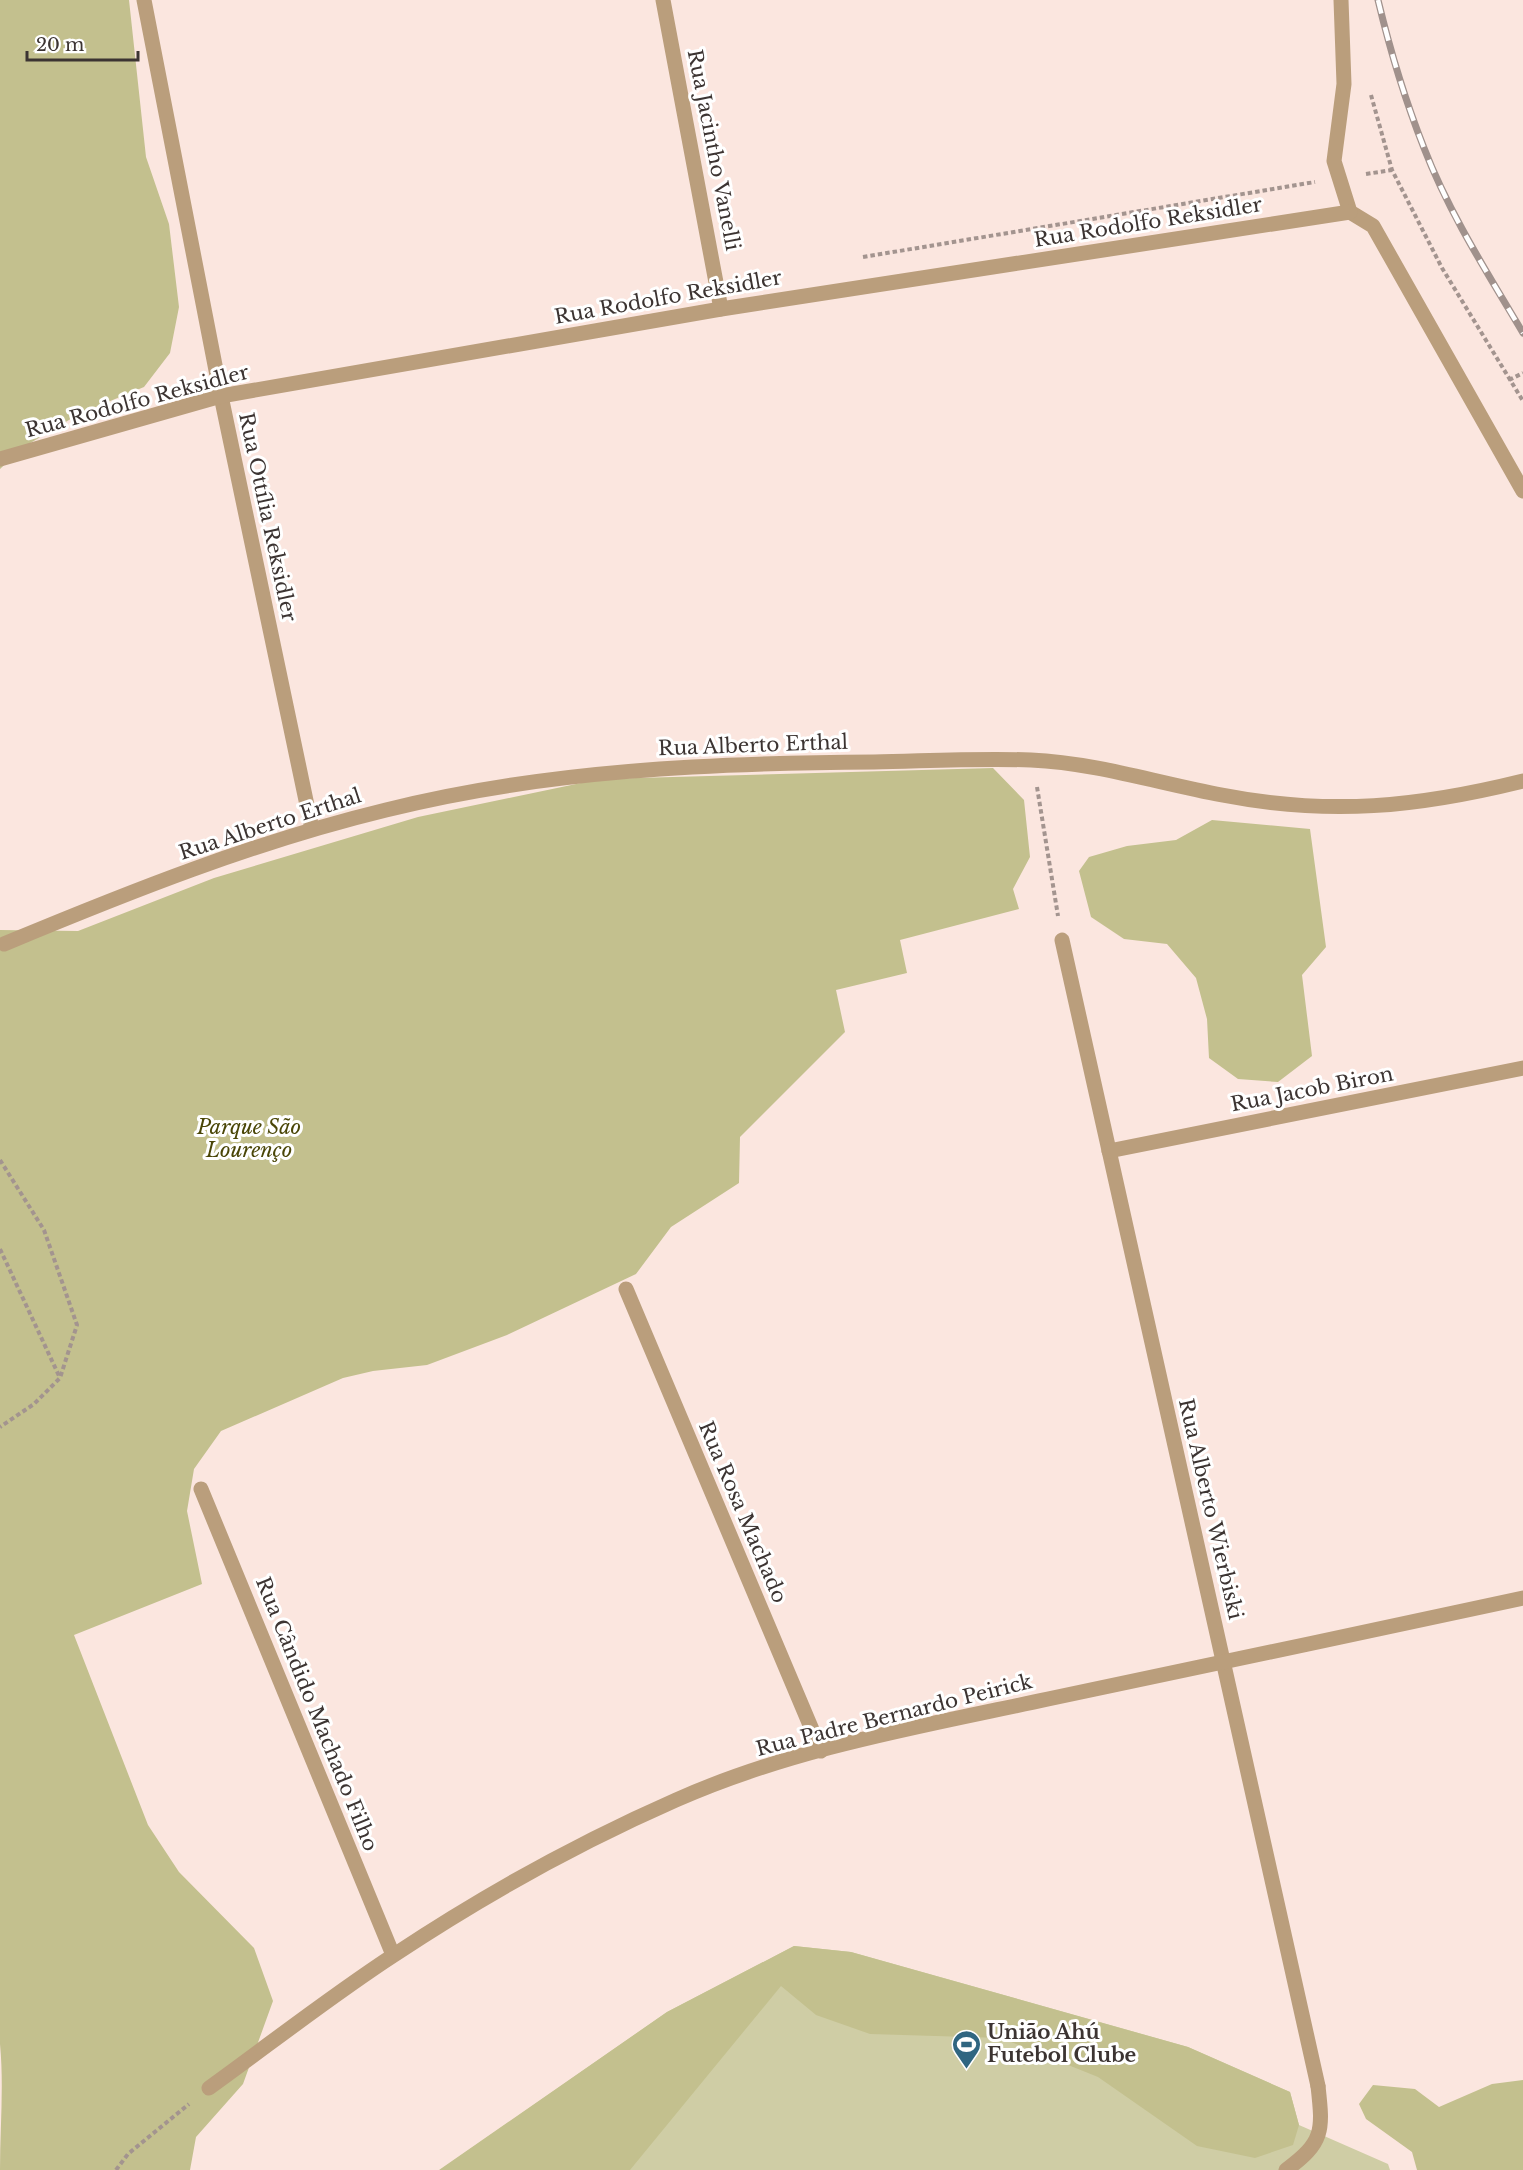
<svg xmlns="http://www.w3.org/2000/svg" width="1523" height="2170" font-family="'Libre Baskerville',serif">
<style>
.green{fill:#cfcda5}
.forest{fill:#c3c08e}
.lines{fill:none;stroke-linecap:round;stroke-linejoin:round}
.path{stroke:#a3948f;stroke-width:4;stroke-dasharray:4.5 3;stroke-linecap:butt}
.service{stroke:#ba9e7c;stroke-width:15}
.minor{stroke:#ba9e7c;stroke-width:15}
.rail-casing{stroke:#a0918c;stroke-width:7}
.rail{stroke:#fff;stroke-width:4.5;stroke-dasharray:14;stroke-linecap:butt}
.labels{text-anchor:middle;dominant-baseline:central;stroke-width:6;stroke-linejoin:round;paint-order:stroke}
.street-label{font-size:20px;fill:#3c3432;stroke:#fff}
.park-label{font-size:20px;font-style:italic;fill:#4a4607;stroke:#fff}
.poi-label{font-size:20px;font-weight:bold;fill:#3c3432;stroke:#fff;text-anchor:start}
</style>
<rect width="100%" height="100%" fill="#fbe6df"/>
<polygon class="green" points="794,1946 851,1952 1188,2047 1290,2092 1299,2125 1388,2164 1390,2170 440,2170 667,2012"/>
<g class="forest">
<polygon points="0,0 129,0 146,157 169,224 179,307 170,353 144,387 79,414 22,448 0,469"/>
<path d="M993 768 1024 800 1030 857 1013 889 1019 909 900 940 907 973 836 990 845 1032 740 1137 739 1183 671 1227 636 1274 507 1335 427 1365 373 1371 343 1378 221 1431 194 1469 187 1511 202 1584 74 1635 148 1825 179 1872 254 1948 273 2001 243 2084 196 2137 190 2170H0C0 2128 4 2086 0 2044V930L78 931 214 878 418 817 600 779Z"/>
<polygon points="1212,820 1310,829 1326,947 1302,975 1312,1056 1278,1082 1238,1079 1209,1058 1207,1019 1196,978 1167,944 1124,939 1091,917 1079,871 1089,857 1127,846 1176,840"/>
<polygon points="794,1946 851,1952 1188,2047 1290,2092 1299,2125 1293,2145 1255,2158 1197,2146 1098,2077 1001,2038 870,2034 816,2015 781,1986 630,2170 439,2170 667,2012"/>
<polygon points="1523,2080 1523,2170 1417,2170 1412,2152 1366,2119 1359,2104 1373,2085 1415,2089 1439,2107 1492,2084"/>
</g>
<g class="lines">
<g class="path">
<polyline points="1371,95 1392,170 1442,268 1523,401"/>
<polyline points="1366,174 1392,170"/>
<polyline points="863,257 1315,182"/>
<polyline points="1509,380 1523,373"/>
<polyline points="1037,787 1058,916"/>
<polyline points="0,1160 44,1230 77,1325 60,1378 34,1404 0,1427"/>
<polyline points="0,1249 60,1378"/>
<polyline points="116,2170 128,2154 189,2104"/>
</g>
<path class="service" d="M1286 2170C1324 2142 1323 2131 1318 2086"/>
<g class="minor">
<polyline points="144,0 221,396 312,829"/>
<polyline points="663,0 721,309"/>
<polyline points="1341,0 1344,84 1334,161 1350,212 1373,226 1523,491"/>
<polyline points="0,459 221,396 721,309 1350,212"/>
<polyline points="1062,940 1318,2086"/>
<path d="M4 944C129 892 254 842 386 810 546 770 711 763 874 762 926 761 979 758 1031 760 1096 763 1158 783 1222 795 1330 816 1418 807 1523 781"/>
<polyline points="1109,1151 1523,1068"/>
<polyline points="626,1289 821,1751"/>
<polyline points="201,1489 393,1955"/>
<path d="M209 2088C270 2044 331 1996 394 1955 483 1896 578 1843 676 1800 793 1748 923 1726 1048 1699 1206 1666 1365 1632 1523 1598"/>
</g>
<defs>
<path id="rail" d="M1378 0C1390 50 1405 100 1424 148 1449 213 1488 274 1523 333"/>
</defs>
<use href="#rail" class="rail-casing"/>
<use href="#rail" class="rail"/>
</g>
<defs>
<symbol id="stadium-pin" viewBox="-11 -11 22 30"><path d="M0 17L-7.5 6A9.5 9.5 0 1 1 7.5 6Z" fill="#306681" stroke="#fff"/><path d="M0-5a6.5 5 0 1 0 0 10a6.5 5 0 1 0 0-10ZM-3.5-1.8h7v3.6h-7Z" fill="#fff"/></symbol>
</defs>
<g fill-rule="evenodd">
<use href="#stadium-pin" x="950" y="2028" width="33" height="45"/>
</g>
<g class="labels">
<g class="street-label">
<text transform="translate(714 150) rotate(79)">Rua Jacintho Vanelli</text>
<text transform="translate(1148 222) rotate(-9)">Rua Rodolfo Reksidler</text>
<text transform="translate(668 297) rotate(-10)">Rua Rodolfo Reksidler</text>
<text transform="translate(137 401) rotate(-15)">Rua Rodolfo Reksidler</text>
<text transform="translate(268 517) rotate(78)">Rua Ottília Reksidler</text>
<text transform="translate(753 745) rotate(-2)">Rua Alberto Erthal</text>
<text transform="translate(270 824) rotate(-18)">Rua Alberto Erthal</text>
<text transform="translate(1312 1089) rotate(-11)">Rua Jacob Biron</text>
<text transform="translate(1211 1509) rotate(77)">Rua Alberto Wierbiski</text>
<text transform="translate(743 1512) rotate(67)">Rua Rosa Machado</text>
<text transform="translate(317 1714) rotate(68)">Rua Cândido Machado Filho</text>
<text transform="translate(894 1715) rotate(-14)">Rua Padre Bernardo Peirick</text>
</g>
<g class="park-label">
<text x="249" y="1127">Parque São<tspan x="249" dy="23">Lourenço</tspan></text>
</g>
<g class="poi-label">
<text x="987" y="2032">União Ahú<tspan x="987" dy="23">Futebol Clube</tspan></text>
</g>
</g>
<path d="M27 51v9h111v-9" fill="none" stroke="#3c3432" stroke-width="3"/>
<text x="36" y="51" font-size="18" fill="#3c3432" stroke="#ffffff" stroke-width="4.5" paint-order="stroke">20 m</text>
</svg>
